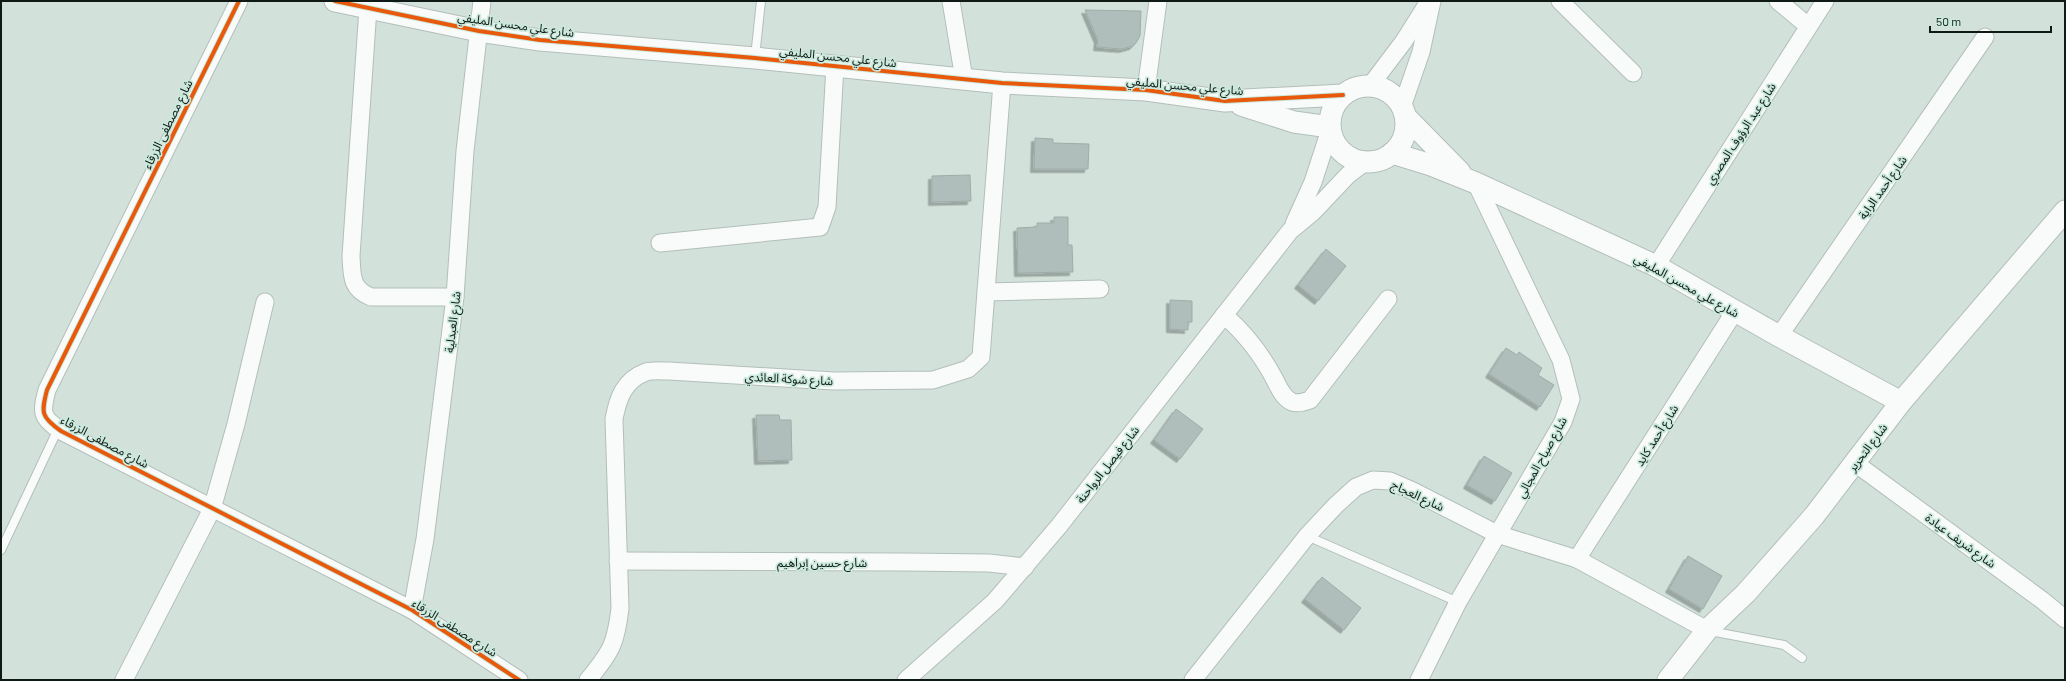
<svg xmlns="http://www.w3.org/2000/svg" width="2066" height="681" font-family="Barlow,'Noto Sans Arabic',sans-serif">
<style>
.building{fill:#b0bebb;stroke:#9faca9;filter:url(#shadow)}
.lines{fill:none;stroke-linecap:round;stroke-linejoin:round}
.service-casing{stroke:#b3beba;stroke-width:10}
.minor-casing{stroke:#b3beba;stroke-width:19}
.tertiary-casing{stroke:#b3beba;stroke-width:23}
.service{stroke:#f8fbfa;stroke-width:8}
.minor{stroke:#f8fbfa;stroke-width:17}
.tertiary{stroke:#f8fbfa;stroke-width:21}
.cycleway-casing{stroke:#cbe9dc;stroke-width:6}
.cycleway{stroke:#e8590c;stroke-width:4}
.labels{text-anchor:middle;dominant-baseline:central;stroke-width:3.5;stroke-linejoin:round;paint-order:stroke}
.street-label{font-size:12px;fill:#0f1a16;stroke:#cbe9dc}
</style>
<defs>
<filter id="shadow"><feDropShadow dx="-3.5" dy="3.5" stdDeviation="0" flood-color="#0004"/></filter>
</defs>
<rect width="100%" height="100%" fill="#d2e2db"/>
<g class="building">
<polygon points="1085,10 1141,11 1140,36 1136,43 1133,46 1122,49 1097,47 1098,40"/>
<polygon points="1035,138 1053,139 1053,143 1089,144 1088,169 1034,169"/>
<polygon points="970,175 971,201 932,202 932,176"/>
<polygon points="1054,217 1068,217 1068,245 1072,245 1073,272 1018,273 1017,228 1037,227 1037,223 1054,223"/>
<polygon points="1326,249 1346,266 1318,301 1298,285"/>
<polygon points="1170,300 1192,301 1192,322 1188,322 1188,330 1170,329"/>
<polygon points="1506,348 1517,355 1519,352 1542,368 1538,375 1554,385 1540,407 1489,374"/>
<polygon points="1176,409 1203,429 1180,459 1154,440"/>
<polygon points="756,415 779,415 780,420 791,420 792,460 758,461"/>
<polygon points="1484,456 1512,473 1495,501 1467,485"/>
<polygon points="1688,556 1722,576 1703,609 1669,589"/>
<polygon points="1322,577 1361,608 1344,630 1305,599"/>
</g>
<g class="lines">
<defs>
<g id="service">
<polyline points="755,57 761,1"/>
<polyline points="1307,536 1458,602"/>
<polyline points="1,550 58,429"/>
<polyline points="1710,631 1784,645 1802,658"/>
</g>
<g id="minor">
<path d="M239 1 47 390C41 413 41 417 61 431L412 610 519 680"/>
<polyline points="951,1 964,79"/>
<polyline points="1560,1 1633,73"/>
<polyline points="1778,1 1808,26"/>
<path d="M368 8 351 256C352 276 351 289 371 297H455"/>
<polyline points="1370,86 1404,41 1428,3"/>
<polyline points="1146,90 1158,1"/>
<polyline points="1402,107 1421,52 1432,1"/>
<polyline points="1294,224 1313,182 1330,130"/>
<polyline points="660,243 820,227 827,207 835,66"/>
<polyline points="1656,266 1825,1"/>
<polyline points="986,292 1100,289"/>
<path d="M1224 315C1246 334 1262 355 1275 380 1279 388 1283 398 1292 402 1298 404 1304 402 1310 400L1388 299"/>
<polyline points="1779,336 1985,37"/>
<polyline points="1855,463 2042,600 2065,619"/>
<polyline points="1577,559 1735,311"/>
<polyline points="618,561 904,562 989,563 1025,567"/>
<polyline points="412,610 425,539 455,297 465,151 482,1"/>
<polyline points="124,680 212,509 236,424 265,302"/>
<path d="M588 680C611 652 616 644 620 608L614 419C618 398 624 380 646 372 653 370 662 371 669 371L834 381 933 380 968 369 981 357 1002 83"/>
<polyline points="906,680 995,601 1059,526 1290,231 1313,212 1348,175 1365,162"/>
<polyline points="1193,680 1307,536 1336,505 1356,487 1373,480 1390,481 1413,491 1497,534 1577,559 1707,630"/>
<polyline points="1419,680 1458,602 1563,422 1571,399 1561,360 1476,183"/>
</g>
<g id="tertiary">
<polyline points="335,1 479,31 540,40 755,58 1002,83 1146,90 1225,101 1343,95"/>
<circle cx="1368" cy="124" r="38"/>
<polyline points="1241,105 1294,122 1330,127"/>
<polyline points="1405,116 1460,172"/>
<polyline points="1392,153 1431,165 1476,183 1656,266 1779,336 1901,402"/>
<polyline points="1668,680 1707,630 1746,593 1814,516 1901,402 2065,211"/>
</g>
</defs>
<use href="#service" class="service-casing"/>
<use href="#minor" class="minor-casing"/>
<use href="#tertiary" class="tertiary-casing"/>
<use href="#service" class="service"/>
<use href="#minor" class="minor"/>
<use href="#tertiary" class="tertiary"/>
<defs>
<g id="cycleway">
<path d="M239 1 47 390C41 413 41 417 61 431L412 610 519 680"/>
<polyline points="335,1 479,31 540,40 755,58 1002,83 1146,90 1225,101 1343,95"/>
</g>
</defs>
<use href="#cycleway" class="cycleway-casing"/>
<use href="#cycleway" class="cycleway"/>
</g>
<g class="labels">
<g class="street-label">
<text transform="translate(516 24) rotate(8)">شارع علي محسن المليفي</text>
<text transform="translate(838 56) rotate(6)">شارع علي محسن المليفي</text>
<text transform="translate(1185 85) rotate(5)">شارع علي محسن المليفي</text>
<text transform="translate(167 124) rotate(-64)">شارع مصطفى الزرقاء</text>
<text transform="translate(1740 133) rotate(-57)">شارع عبد الرؤوف المصري</text>
<text transform="translate(1882 187) rotate(-55)">شارع أحمد الراية</text>
<text transform="translate(1687 285) rotate(29)">شارع علي محسن المليفي</text>
<text transform="translate(452 322) rotate(-83)">شارع العبدلية</text>
<text transform="translate(789 378) rotate(3)">شارع شوكة العائدي</text>
<text transform="translate(1656 435) rotate(-58)">شارع أحمد كايد</text>
<text transform="translate(105 441) rotate(28)">شارع مصطفى الزرقاء</text>
<text transform="translate(1867 447) rotate(-53)">شارع التحرير</text>
<text transform="translate(1541 457) rotate(-61)">شارع صياح المجالي</text>
<text transform="translate(1107 464) rotate(-52)">شارع فيصل الرواحنة</text>
<text transform="translate(1418 495) rotate(25)">شارع العجاج</text>
<text transform="translate(1961 540) rotate(36)">شارع شريف عيادة</text>
<text x="822" y="562">شارع حسين إبراهيم</text>
<text transform="translate(455 627) rotate(32)">شارع مصطفى الزرقاء</text>
</g>
</g>
<rect width="2066" height="681" fill="none" stroke="#0f1a16" stroke-width="4"/>
<path d="M1930 26v6h121v-6" fill="none" stroke="#0f1a16" stroke-width="2"/>
<text x="1936" y="26" font-size="12" fill="#0f1a16" stroke="#cbe9dc" stroke-width="3" paint-order="stroke">50 m</text>
</svg>
